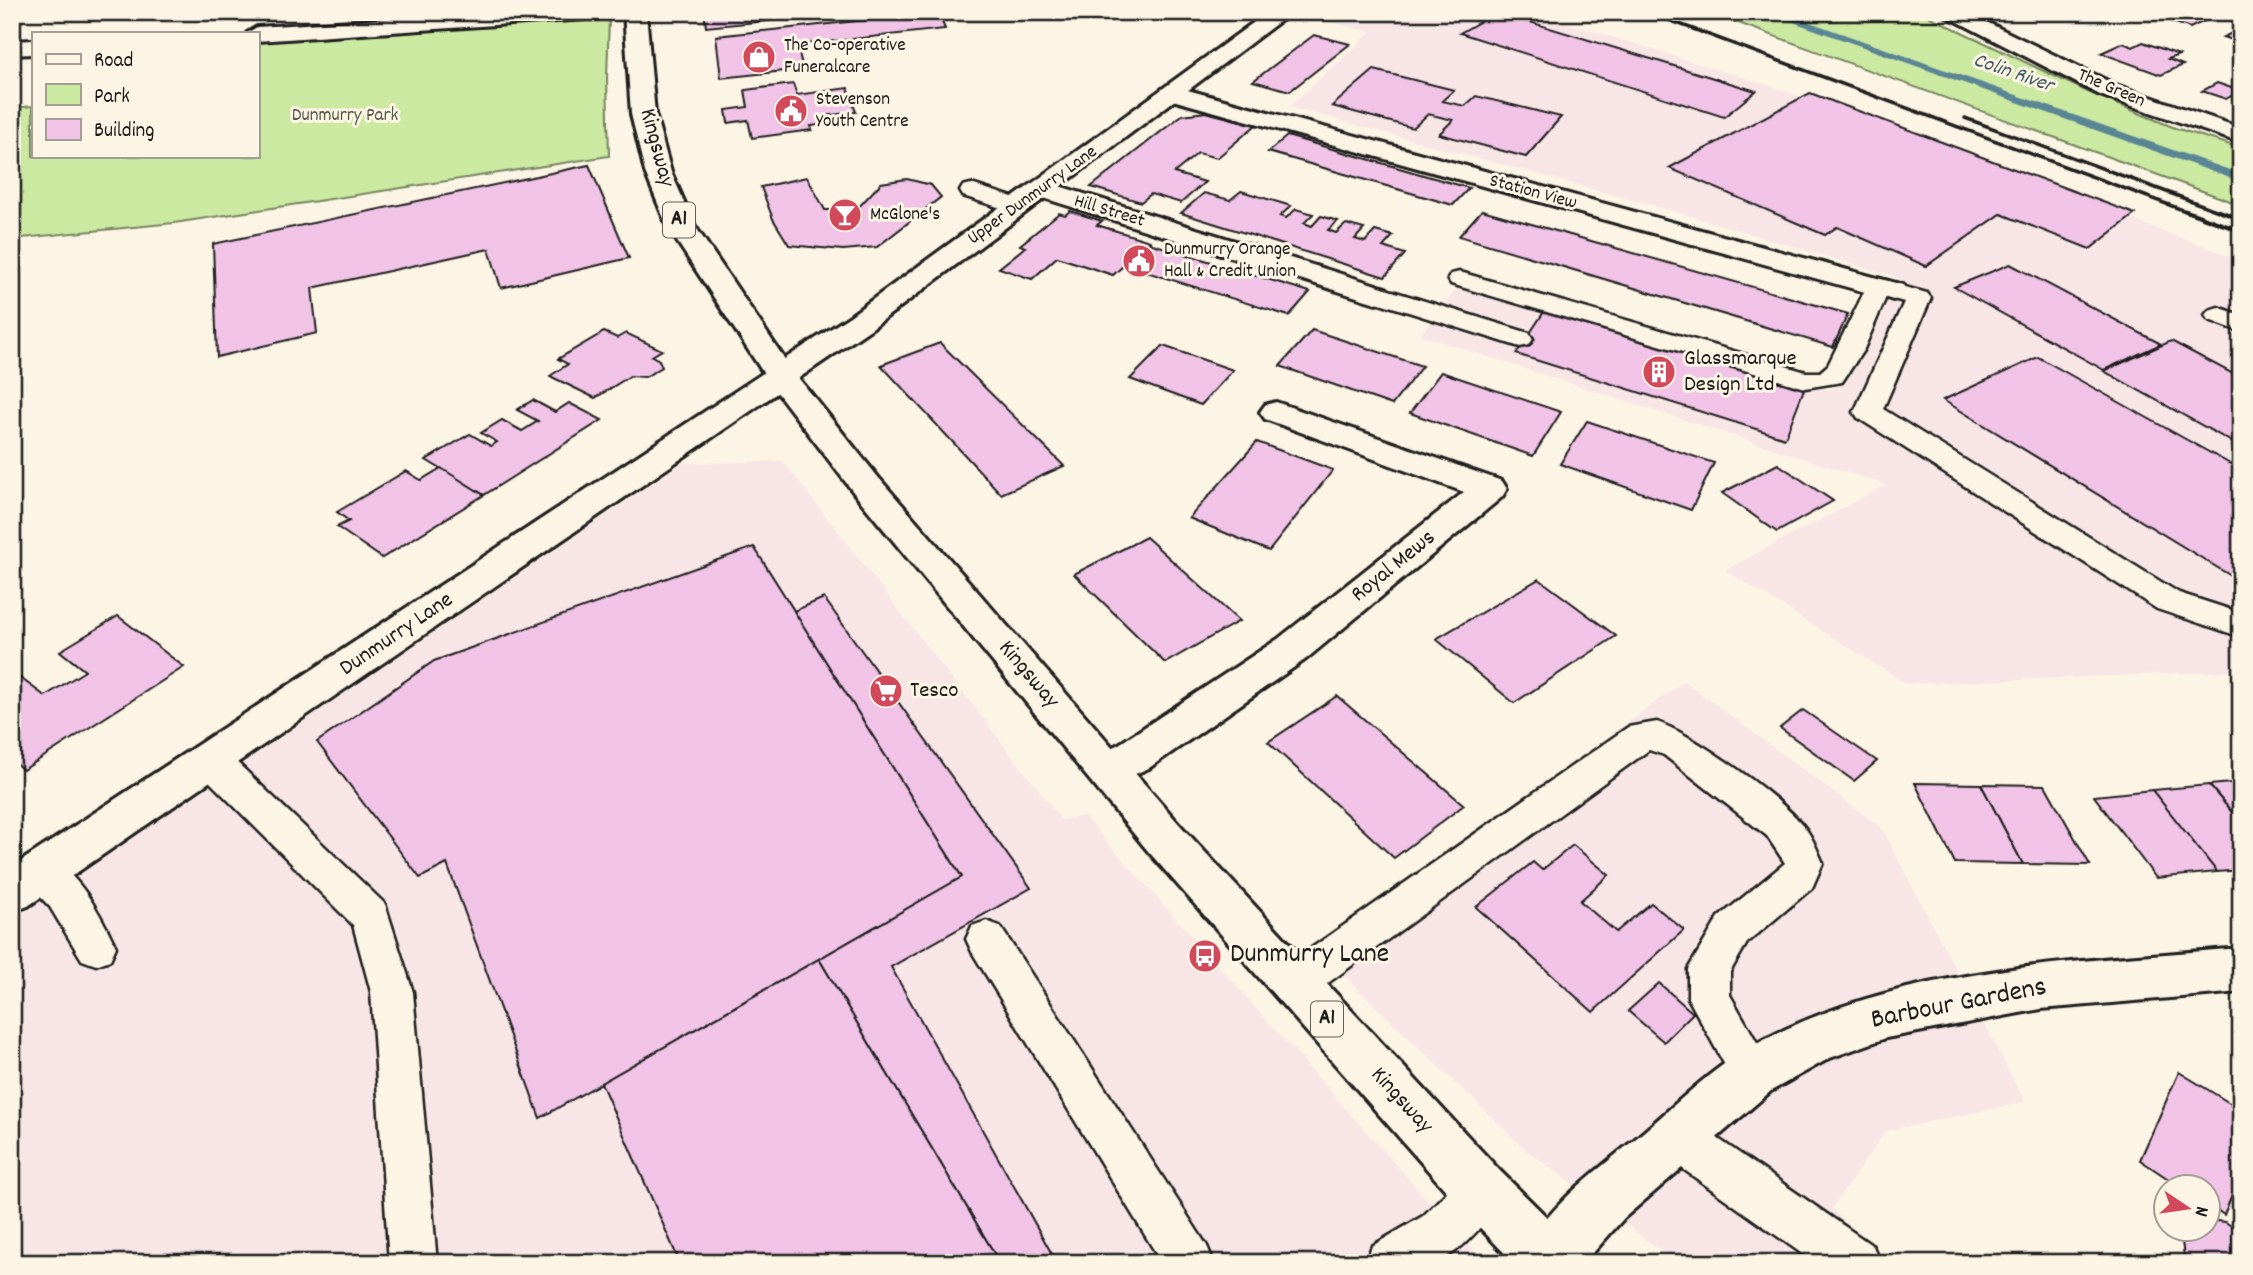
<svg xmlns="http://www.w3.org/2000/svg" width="2253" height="1275" font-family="Dekko,sans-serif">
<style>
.built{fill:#f8e6e6}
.green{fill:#cbe9a1;stroke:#74825e;stroke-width:2}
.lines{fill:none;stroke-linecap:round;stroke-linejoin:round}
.stream{fill:#5a8594;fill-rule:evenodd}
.building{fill:#f0c3e7;stroke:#1c1c1c;stroke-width:2}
.service-casing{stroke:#1c1c1c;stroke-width:5}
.minor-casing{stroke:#1c1c1c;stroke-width:6}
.tertiary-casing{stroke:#1c1c1c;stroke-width:6}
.primary-casing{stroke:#1c1c1c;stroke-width:6}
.service{fill:#fcf5e5;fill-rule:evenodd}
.minor{fill:#fcf5e5;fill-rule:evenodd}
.tertiary{fill:#fcf5e5;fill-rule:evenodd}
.primary{fill:#fcf5e5;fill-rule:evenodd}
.rail-far1{stroke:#1c1c1c;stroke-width:3.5}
.rail{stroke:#1c1c1c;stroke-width:4.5}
.labels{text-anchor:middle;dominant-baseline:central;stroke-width:6;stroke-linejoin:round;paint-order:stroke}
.far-poi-label{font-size:19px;fill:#1c1c1c;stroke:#fcf5e5;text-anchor:start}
.far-street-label{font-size:19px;fill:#1c1c1c;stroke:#fcf5e5}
.far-park-label{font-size:19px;fill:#515a44;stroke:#fcf5e5}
.far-water-label{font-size:21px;font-style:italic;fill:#405962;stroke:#fcf5e5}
.shield{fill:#fcf5e5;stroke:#5f5d58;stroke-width:2}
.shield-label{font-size:21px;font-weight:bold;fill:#1c1c1c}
.street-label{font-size:23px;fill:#1c1c1c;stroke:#fcf5e5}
.poi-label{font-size:23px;fill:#1c1c1c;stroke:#fcf5e5;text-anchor:start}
.near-poi-label{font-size:28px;fill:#1c1c1c;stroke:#fcf5e5;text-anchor:start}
.near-street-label{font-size:28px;fill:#1c1c1c;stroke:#fcf5e5}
</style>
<rect width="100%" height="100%" fill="#fcf5e5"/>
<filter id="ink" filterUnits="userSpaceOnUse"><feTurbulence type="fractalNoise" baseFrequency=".0143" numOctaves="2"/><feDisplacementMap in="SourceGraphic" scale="14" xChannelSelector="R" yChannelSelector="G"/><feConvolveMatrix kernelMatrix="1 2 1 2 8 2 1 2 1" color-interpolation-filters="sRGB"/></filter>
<g filter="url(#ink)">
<g class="built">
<polygon points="1307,12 1532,12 1771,86 2241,260 2241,671 1907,684 1725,570 1886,485 1420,335 1458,287 1804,389 1833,389 1844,382 1866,351 1899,278 1677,212 1289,107 1371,32 1303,15"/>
<polygon points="783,461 1062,820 1084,816 1484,1263 12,1263 12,921 682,463"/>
<polygon points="1684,681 1882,828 2025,1102 1886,1131 1832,1208 1858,1237 1837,1263 1677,1263 1524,1148 1319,952"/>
</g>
<g class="green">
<polygon points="1708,12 1920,12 2088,92 2175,128 2241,148 2241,205"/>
<polygon points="609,18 607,77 609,156 174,223 12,239 12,108 33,106 33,156 257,156 257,41"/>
</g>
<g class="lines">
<polygon class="stream" points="1765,12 1781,12 2241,174 2241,182"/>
</g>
<g class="building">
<polygon points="704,12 838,12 838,14 706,27"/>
<polygon points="890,12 938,12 945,29 797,45 803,69 721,78 716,36 866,20"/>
<polygon points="1497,12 1756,91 1724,117 1460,33"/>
<polygon points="2158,12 2197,12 2213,17 2190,28 2152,15"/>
<polygon points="2241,29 2241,43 2223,37"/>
<polygon points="1314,35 1350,44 1290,91 1253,81"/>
<polygon points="2143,42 2179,55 2168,59 2183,65 2161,75 2101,53 2123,43 2133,47"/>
<polygon points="1374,70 1454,90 1442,101 1465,106 1476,96 1561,117 1526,157 1439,134 1453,120 1428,114 1413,128 1332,106"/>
<polygon points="2217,83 2240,91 2226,99 2202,91"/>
<polygon points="793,84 797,95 848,88 856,112 824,116 827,124 811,126 812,130 752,138 748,120 728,123 726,110 748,107 745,90"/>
<polygon points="1810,93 2135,214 2090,249 2001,214 1926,266 1837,227 1825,235 1669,168"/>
<polygon points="1206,112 1256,125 1217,158 1198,153 1174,173 1205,182 1181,203 1151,194 1141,202 1091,187 1182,115"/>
<polygon points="1287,136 1469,188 1453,205 1268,152"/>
<polygon points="589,165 629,258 501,288 489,249 312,288 317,333 217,357 213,244"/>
<polygon points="807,177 825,210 856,210 881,183 907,179 931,185 941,197 877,247 843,250 789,245 773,219 761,187"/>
<polygon points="1241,191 1291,206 1280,216 1286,218 1296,209 1313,214 1304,223 1312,226 1321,216 1338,221 1328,230 1336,233 1346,224 1364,229 1355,239 1365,242 1375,231 1393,236 1383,247 1405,254 1385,277 1181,213 1204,193 1230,200"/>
<polygon points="1482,210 1848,314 1833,347 1459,236"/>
<polygon points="1070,211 1102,221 1097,225 1150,241 1149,243 1310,292 1289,316 1124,265 1113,275 1057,257 1032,279 999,268 1025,247 1020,245 1059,213 1065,215"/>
<polygon points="2010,264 2161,344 2104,370 1954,287"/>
<polygon points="1544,312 1804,389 1785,438 1516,354"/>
<polygon points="1312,330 1422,366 1392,405 1280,366"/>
<polygon points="604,332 617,338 626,333 662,350 652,356 659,360 662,367 645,377 630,376 595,398 550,376 568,364 558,359"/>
<polygon points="2171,341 2241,378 2241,447 2104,371"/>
<polygon points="940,343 1064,466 1001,494 881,365"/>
<polygon points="1163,346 1233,370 1201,405 1130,379"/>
<polygon points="2038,357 2241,470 2241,582 1943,400"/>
<polygon points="1441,372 1561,412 1533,456 1410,413"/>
<polygon points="533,400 555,412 569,403 602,420 484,495 426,460 470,434 491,446 497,442 481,433 502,420 522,431 538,421 517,410"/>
<polygon points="1587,421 1714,463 1691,510 1560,464"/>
<polygon points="1257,442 1333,470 1269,551 1189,518"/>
<polygon points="1778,464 1833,501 1777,532 1722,493"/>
<polygon points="441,468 484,495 382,558 337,527 349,521 337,512 406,471 421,480"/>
<polygon points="1146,537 1239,621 1165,663 1074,574"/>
<polygon points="754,547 962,877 540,1118 447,864 420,878 317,742 434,661"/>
<polygon points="1539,579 1616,636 1514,703 1436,639"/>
<polygon points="824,598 1031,888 891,967 1057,1263 1000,1263 819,959 962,877 794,611"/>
<polygon points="118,616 184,667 23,770 12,760 12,672 45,696 85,671 60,651"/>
<polygon points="1337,696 1464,805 1394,858 1268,742"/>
<polygon points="1803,710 1877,761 1854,781 1780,728"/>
<polygon points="2241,782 2241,823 2209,785"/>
<polygon points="1915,783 1981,784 2023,864 1955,863"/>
<polygon points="1981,784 2045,785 2090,865 2023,864"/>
<polygon points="2209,785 2241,823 2241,870 2217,872 2152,790"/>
<polygon points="2152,790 2217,872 2156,878 2094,796"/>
<polygon points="1573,845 1609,875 1580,901 1616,932 1651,903 1684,930 1593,1012 1476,907 1533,862 1542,870"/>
<polygon points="819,959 1000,1263 680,1263 601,1083"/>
<polygon points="1659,983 1693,1013 1664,1042 1628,1011"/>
<polygon points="2179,1072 2241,1110 2241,1172 2224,1215 2208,1204 2208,1188 2182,1188 2140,1160"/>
<polygon points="2208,1220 2225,1222 2241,1232 2241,1263 2187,1263 2184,1257 2181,1234 2186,1230 2208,1230"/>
</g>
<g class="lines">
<defs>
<g id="service">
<polygon points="971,184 1028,202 1031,207 1020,214 963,196 960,191 963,186"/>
<polygon points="1460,272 1806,372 1820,372 1828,365 1869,282 1878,280 1927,293 1931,298 1883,409 2179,593 2241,613 2241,637 2157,609 1858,418 1854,412 1904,302 1886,297 1864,349 1842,382 1805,388 1451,284 1448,279 1451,274"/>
<polygon points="1376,286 1529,333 1533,339 1529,345 1520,347 1367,299 1363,294 1367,289"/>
<polygon points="2218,307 2241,315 2241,332 2209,320 2205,315 2209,310"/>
<path d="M1657 722C1693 734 1784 799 1806 829 1813 839 1818 852 1823 863L1812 888 1747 943 1730 972V995L1775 1074 1768 1089 1753 1095 1738 1089 1688 998V969L1719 917 1785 863 1767 836 1664 755 1649 750 1310 996 1295 1002 1280 996 1274 983 1280 970 1628 727Z"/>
<polygon points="210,745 223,749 385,904 413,992 437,1263 389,1263 371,992 353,925 197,769 192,759 197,749"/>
<path d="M42 855C77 868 101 915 116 947L110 960 96 965 82 960 50 907 28 884 23 872 28 860Z"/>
<polygon points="986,921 1000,926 1207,1246 1214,1263 1162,1263 972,952 966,939 972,926"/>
<polygon points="1678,1116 1694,1122 1873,1246 1880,1263 1815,1263 1662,1154 1655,1138 1662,1122"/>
<path d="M1481 1167 1497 1174 1504 1190C1493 1216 1464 1251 1437 1262 1422 1268 1383 1263 1365 1263L1372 1246 1423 1216 1465 1174Z"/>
</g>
<g id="minor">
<polygon points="497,12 611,12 601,18 257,41 257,33 247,33 257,27"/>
<polygon points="1246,12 1283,12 1287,17 1276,23 1249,16"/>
<polygon points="1939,12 1966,12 2116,85 2241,128 2241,143 2100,95"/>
<polygon points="33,40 33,54 12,55 12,41"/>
<polygon points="1173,86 1903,285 1907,291 1903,297 1893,300 1883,297 1165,98 1161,93 1165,88"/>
<polygon points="1043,181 1386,288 1391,294 1386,300 1376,303 1366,300 1034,195 1030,189 1034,183"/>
<polygon points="1276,402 1502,481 1507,489 1502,497 1306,659 1149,768 1107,786 1092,781 1086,769 1092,757 1119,744 1278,639 1464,492 1265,419 1260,412 1265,405"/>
<path d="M2241 948V992L2041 1009 1886 1038 1830 1058 1771 1091 1624 1218 1584 1263H1524L1522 1259C1542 1210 1594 1173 1634 1140 1667 1113 1700 1079 1736 1056 1880 966 2076 962 2241 948Z"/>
</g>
<polygon id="tertiary" points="1268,12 1292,12 872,328 28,906 12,912 12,867 850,316"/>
<polygon id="primary" points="624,12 646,12 655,114 671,172 695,226 792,370 878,477 1180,825 1500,1171 1573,1243 1581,1263 1514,1263 1462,1209 1148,851 854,493 770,383 667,226 645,172 631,114"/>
</defs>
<use href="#service" class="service-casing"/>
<use href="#minor" class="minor-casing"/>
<use href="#tertiary" class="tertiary-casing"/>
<use href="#primary" class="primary-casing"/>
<use href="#service" class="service"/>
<use href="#minor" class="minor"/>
<use href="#tertiary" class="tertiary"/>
<use href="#primary" class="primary"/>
<g class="rail-far1">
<polyline points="1647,12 2191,213"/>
<polyline points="1965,118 2224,213"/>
</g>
<g class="rail">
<polyline points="2186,211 2241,231"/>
<polyline points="2219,211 2241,219"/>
</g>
</g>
</g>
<defs>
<symbol id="shop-disc" viewBox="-11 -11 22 22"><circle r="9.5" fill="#d1495b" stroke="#fcf5e5"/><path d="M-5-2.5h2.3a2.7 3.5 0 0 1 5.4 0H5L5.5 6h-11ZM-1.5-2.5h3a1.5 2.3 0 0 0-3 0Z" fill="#fff"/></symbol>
<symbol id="civic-disc" viewBox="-11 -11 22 22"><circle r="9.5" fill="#d1495b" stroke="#fcf5e5"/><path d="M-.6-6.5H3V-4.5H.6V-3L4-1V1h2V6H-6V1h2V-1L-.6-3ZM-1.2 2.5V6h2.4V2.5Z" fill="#fff"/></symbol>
<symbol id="bar-disc" viewBox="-11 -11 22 22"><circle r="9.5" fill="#d1495b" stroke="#fcf5e5"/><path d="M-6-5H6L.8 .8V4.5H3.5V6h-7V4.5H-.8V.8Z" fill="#fff"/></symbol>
<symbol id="building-disc" viewBox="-11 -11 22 22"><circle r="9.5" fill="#d1495b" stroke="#fcf5e5"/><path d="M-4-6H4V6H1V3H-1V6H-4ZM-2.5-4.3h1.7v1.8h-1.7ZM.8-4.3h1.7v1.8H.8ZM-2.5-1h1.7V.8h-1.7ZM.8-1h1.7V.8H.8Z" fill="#fff"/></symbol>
<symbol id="supermarket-disc" viewBox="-11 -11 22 22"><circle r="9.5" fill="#d1495b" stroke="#fcf5e5"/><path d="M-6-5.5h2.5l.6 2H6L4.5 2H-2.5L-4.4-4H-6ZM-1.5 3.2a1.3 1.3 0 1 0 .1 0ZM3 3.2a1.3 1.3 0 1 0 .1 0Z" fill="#fff"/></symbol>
<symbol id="bus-disc" viewBox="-11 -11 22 22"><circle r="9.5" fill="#d1495b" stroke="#fcf5e5"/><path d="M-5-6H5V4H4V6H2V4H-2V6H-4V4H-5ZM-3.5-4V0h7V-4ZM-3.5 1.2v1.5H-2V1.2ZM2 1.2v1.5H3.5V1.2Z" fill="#fff"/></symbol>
</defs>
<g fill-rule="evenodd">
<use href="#shop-disc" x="740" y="38" width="38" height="38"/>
<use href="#civic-disc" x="772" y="92" width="38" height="38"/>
<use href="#bar-disc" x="826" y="196" width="38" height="38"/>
<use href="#civic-disc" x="1120" y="242" width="38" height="38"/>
<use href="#building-disc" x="1640" y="353" width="38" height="38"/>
<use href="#supermarket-disc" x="867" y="672" width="38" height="38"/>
<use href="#bus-disc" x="1186" y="937" width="38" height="38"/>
</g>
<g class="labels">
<g class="far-poi-label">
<text x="784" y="46">The Co-operative<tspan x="784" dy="22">Funeralcare</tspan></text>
<text x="816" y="100">Stevenson<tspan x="816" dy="22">Youth Centre</tspan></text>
<text x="870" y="215">McGlone's</text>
<text x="1164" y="250">Dunmurry Orange<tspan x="1164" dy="22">Hall &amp; Credit Union</tspan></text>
</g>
<g class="far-street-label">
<text transform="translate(2111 89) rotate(23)">The Green</text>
<text transform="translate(1533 193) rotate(15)">Station View</text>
<text transform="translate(1033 196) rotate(-36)">Upper Dunmurry Lane</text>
<text transform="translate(1109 212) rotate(17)">Hill Street</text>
</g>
<g class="far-park-label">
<text x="345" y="116">Dunmurry Park</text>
</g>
<g class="far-water-label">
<text transform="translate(2013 74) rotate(19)">Colin River</text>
</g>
<g class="shield">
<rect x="663" y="202.5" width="32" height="35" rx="5"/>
<rect x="1311" y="1001.5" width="32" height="35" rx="5"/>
</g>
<g class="shield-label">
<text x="679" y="220">A1</text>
<text x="1327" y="1019">A1</text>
</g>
<g class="street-label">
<text transform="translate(656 148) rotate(75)">Kingsway</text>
<text transform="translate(1394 567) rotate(-39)">Royal Mews</text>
<text transform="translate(397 635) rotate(-34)">Dunmurry Lane</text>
<text transform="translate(1028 675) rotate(50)">Kingsway</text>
<text transform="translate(1401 1101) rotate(48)">Kingsway</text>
</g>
<g class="poi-label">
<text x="1684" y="359">Glassmarque<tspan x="1684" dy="26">Design Ltd</tspan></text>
<text x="910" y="691">Tesco</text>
</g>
<g class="near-poi-label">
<text x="1230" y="956">Dunmurry Lane</text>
</g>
<g class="near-street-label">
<text transform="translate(1959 1005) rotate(-11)">Barbour Gardens</text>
</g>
</g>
<rect width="2253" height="1275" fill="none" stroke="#fcf5e5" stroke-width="42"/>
<rect x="21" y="21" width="2211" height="1233" fill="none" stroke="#1c1c1c" stroke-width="2.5" filter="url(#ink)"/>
<rect x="32" y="32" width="228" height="126" fill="#fcf5e5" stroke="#a29e95" stroke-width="2"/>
<rect x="46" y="54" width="35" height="10" fill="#fcf5e5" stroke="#a29e95" stroke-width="2"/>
<text x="94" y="66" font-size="21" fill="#1c1c1c">Road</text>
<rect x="46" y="84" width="35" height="21" fill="#cbe9a1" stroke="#a29e95" stroke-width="2"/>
<text x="94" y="102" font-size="21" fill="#1c1c1c">Park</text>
<rect x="46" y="119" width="35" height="21" fill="#f0c3e7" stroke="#a29e95" stroke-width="2"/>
<text x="94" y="136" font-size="21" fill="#1c1c1c">Building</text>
<g transform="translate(2187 1208) rotate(103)"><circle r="33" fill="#fcf5e5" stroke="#a29e95" stroke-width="2"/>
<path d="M0-5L12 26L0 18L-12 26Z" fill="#d1495b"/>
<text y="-10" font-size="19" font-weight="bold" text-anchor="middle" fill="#1c1c1c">N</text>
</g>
</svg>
